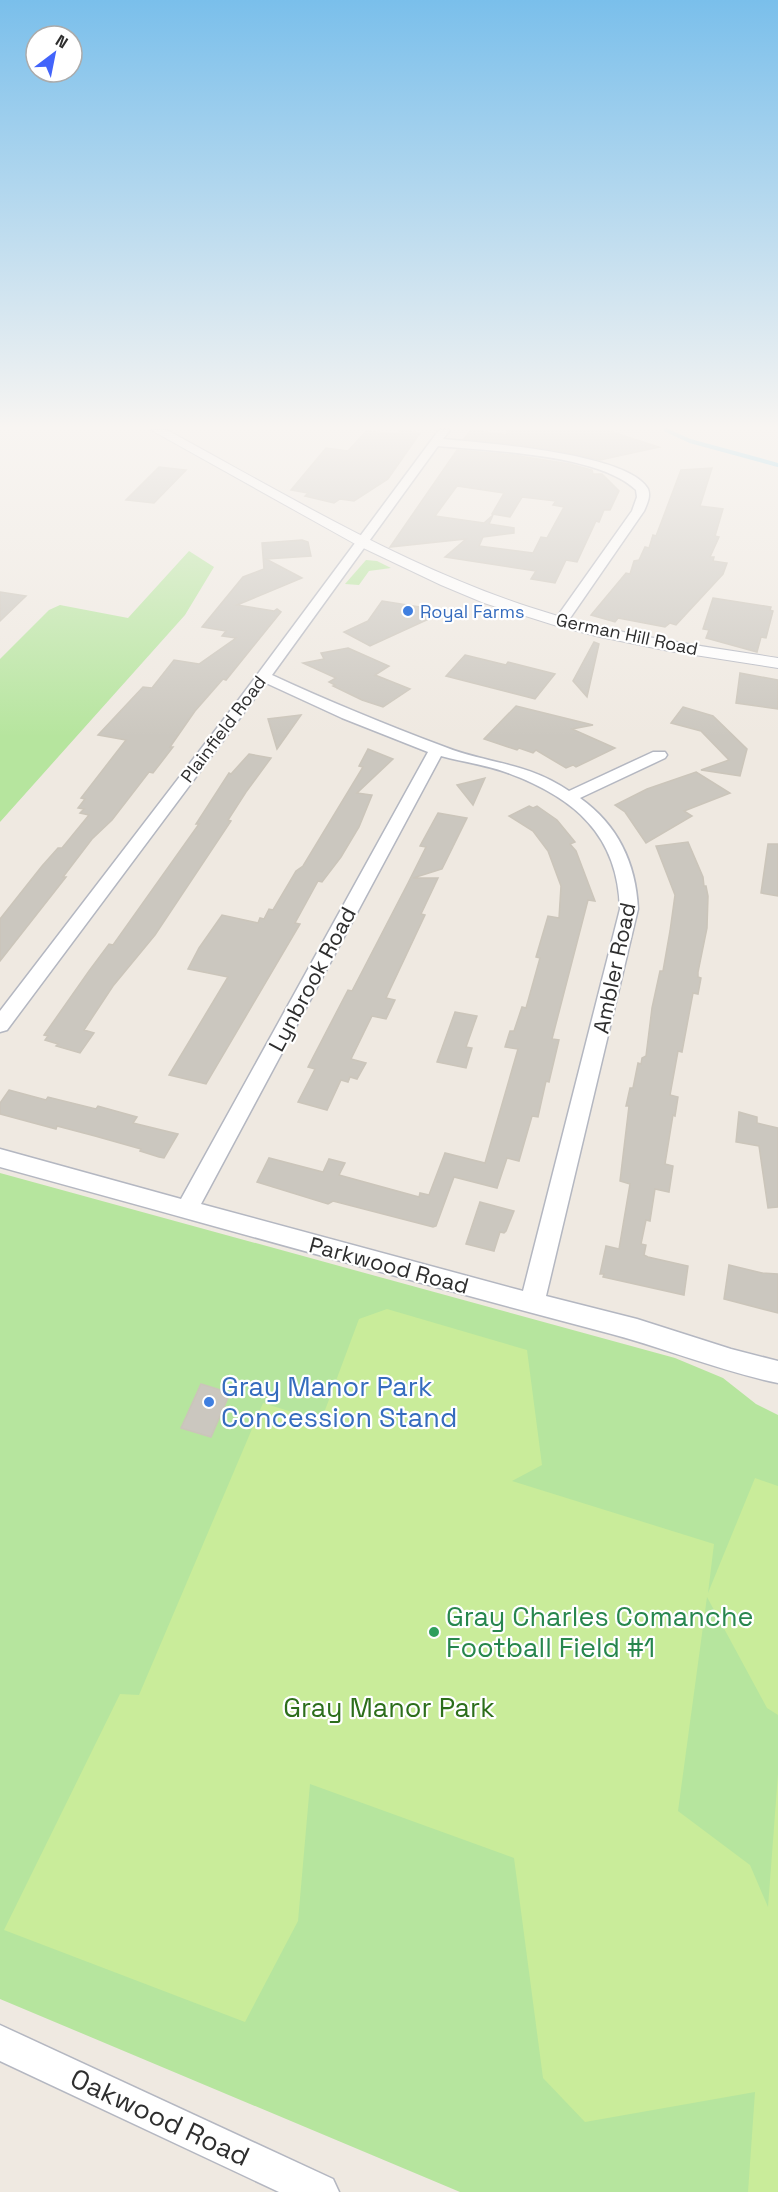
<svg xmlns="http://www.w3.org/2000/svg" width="778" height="2192" font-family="'Space Grotesk',sans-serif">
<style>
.green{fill:#b6e59e}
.pitch{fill:#c9ec9a}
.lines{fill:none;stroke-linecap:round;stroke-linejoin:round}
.stream{stroke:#75cff0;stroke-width:4}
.building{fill:#cbc7bf;stroke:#cbc5ba;stroke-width:1.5;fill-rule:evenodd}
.minor-casing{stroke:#b4b7c1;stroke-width:3}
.tertiary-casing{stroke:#b4b7c1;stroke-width:2}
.minor{fill:#fff;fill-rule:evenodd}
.tertiary{fill:#fff;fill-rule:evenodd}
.shop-dot{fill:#3f7fe0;stroke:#fff;stroke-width:2}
.leisure-dot{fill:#2e9e5b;stroke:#fff;stroke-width:2}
.labels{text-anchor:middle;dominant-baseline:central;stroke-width:4.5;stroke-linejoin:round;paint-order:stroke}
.far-shop-label{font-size:18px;fill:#366cbe;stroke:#fff;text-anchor:start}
.far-street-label{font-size:18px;fill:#2e2e2e;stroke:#fff}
.street-label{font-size:22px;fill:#2e2e2e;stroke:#fff}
.near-shop-label{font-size:27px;fill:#366cbe;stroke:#fff;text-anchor:start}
.near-leisure-label{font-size:27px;fill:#27864d;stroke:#fff;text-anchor:start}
.near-park-label{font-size:27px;fill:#2c6e1b;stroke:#fff}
.near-street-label{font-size:27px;fill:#2e2e2e;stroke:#fff}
</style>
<rect width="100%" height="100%" fill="#efe9e1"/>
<g class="green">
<polygon points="189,551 214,567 185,615 0,822 0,659 49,610 60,605 128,618"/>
<polygon points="366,560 377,561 391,568 369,571 359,585 345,584"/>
<polygon points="0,1173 675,1358 723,1378 756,1404 778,1415 778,2192 460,2192 0,1999"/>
</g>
<polygon class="pitch" points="387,1309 527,1350 542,1465 512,1481 714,1544 708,1593 755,1478 778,1486 778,1715 767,1708 707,1597 678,1811 750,1865 768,1907 778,1774 778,2192 748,2192 755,2092 585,2122 543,2078 514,1858 310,1784 298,1921 245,2022 4,1930 120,1694 139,1695 263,1403 321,1421 359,1319"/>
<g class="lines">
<polyline class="stream" points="666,430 690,441 778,465"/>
</g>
<g class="building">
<polygon points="401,430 420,433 388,479 354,501 340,499 334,503 305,496 308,493 291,490 326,448 348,451 366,431 397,434"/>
<polygon points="471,430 507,435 507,430 606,430 659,447 600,460 554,450 464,439"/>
<path d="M457 450 513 455 570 464 592 470 593 474H602L619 491 610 510H604L599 522 596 521 577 562 566 560 555 583 531 579 536 571 445 557 466 539 390 547ZM457 486 504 493 492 514 510 517 522 497 556 501 553 505 564 507 547 538 541 537 533 553 479 546 483 537 514 533V528L489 524 493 515 484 523 435 516Z"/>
<polygon points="159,467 186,470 154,503 126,500"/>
<polygon points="712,468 700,506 723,509 715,536 719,537 710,557 714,557 713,561 727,563 723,574 676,625 670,623 665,627 618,618 615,622 591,615 626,573 630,574 634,561 639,560 645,547 649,548 653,535 656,536 661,523 681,470"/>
<polygon points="302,540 308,542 311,556 266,559 302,578 237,605 274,611 277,609 281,612 226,680 223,679 195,711 170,747 173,747 153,773 149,772 112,820 92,839 63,877 66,877 0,961 0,919 42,866 58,848 62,848 89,815 80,813 84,809 78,808 85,799 81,798 126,740 98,735 143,687 152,688 174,660 199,664 236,638 222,636 226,631 202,627 243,577 264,569 262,543"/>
<polygon points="0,592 26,596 0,621"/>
<polygon points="713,598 771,607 770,610 773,611 766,638 761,637 757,652 706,638 709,630 703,629"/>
<polygon points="382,601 446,611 370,646 344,632 368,621"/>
<polygon points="594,642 599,644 587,697 573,681"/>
<polygon points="348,648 389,666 375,675 410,689 383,707 362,700 333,686 335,685 329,682 336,678 303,663 324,659 321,653"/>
<polygon points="465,655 506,665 508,662 555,674 535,699 446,676"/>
<polygon points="740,673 778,680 778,709 736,703"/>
<polygon points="516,706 593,725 572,729 615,748 576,767 573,765 566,768 536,750 533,753 519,748 517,750 484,739"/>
<polygon points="683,707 713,716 747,749 740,776 701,770 729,760 701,731 671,723"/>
<polygon points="301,715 277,749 268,719"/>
<polygon points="368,749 393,759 357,793 372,795 359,827 341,857 322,882 318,881 295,923 300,924 206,1084 169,1075 228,977 188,969 199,948 222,915 258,923 260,918 264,919 269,909 273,910 296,871 303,866 363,767 359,766"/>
<polygon points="249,754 271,758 246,792 228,820 231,821 155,935 113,986 84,1030 94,1033 80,1053 56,1046 58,1044 45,1040 48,1036 44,1035 89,971 109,944 113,945 199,824 196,824 229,773 231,774"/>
<polygon points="696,772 730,793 684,811 692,816 646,843 625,812 615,805 647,789"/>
<polygon points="485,778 473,805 457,785"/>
<polygon points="529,806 533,808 537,806 557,820 575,842 570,844 576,851 595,901 588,900 552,1039 559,1040 549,1082 546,1081 538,1117 532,1116 519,1161 507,1158 497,1188 454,1177 436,1226 433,1227 333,1201 328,1204 257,1182 269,1158 323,1172 329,1159 345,1163 339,1175 419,1197 420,1193 429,1195 445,1153 485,1163 518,1049 505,1047 510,1031 514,1031 522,1007 526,1008 540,958 536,957 548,916 559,918 561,886 548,851 533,831 509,816"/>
<polygon points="438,813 467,818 442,869 413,878 438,878 421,914 425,915 386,998 395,1000 386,1019 372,1016 351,1059 366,1063 357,1079 350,1077 348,1082 341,1080 327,1110 298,1102 315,1069 308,1067 348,990 352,991 408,883 426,847 420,846"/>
<polygon points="688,842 703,877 704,886 706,886 708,896 707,928 698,972 698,977 701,978 698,994 693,993 682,1052 678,1051 670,1095 678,1097 675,1116 673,1115 665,1164 673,1166 669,1192 655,1189 650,1221 646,1220 641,1244 646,1245 644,1255 648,1257 688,1266 684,1295 603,1277 604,1274 600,1274 606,1246 619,1249 630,1184 620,1181 629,1106 626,1106 630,1088 633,1088 638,1063 641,1064 642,1058 646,1056 652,1008 660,971 663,971 670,931 675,895 656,846"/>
<polygon points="768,844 778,844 778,896 761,893"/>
<polygon points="455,1012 477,1016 466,1047 472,1048 466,1068 437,1062"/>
<polygon points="9,1090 46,1100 48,1097 96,1109 98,1106 137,1117 133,1123 178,1134 164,1158 159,1157 140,1151 141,1149 95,1136 57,1126 56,1129 0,1114 0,1103"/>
<polygon points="739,1112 757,1117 757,1123 778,1128 778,1207 768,1208 759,1146 736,1142"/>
<polygon points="480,1202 514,1211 506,1231 504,1233 500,1232 494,1251 466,1244"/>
<polygon points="729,1265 762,1273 778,1274 778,1313 724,1299"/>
<polygon points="201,1384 230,1393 211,1437 181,1428"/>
</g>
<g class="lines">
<defs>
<g id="minor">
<path d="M439 430H450L443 439C483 443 629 453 648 489 651 496 647 504 644 511L566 624H556L554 621 632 511 637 497 636 490C599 454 490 451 438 446L272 675C328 701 387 725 445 747 488 764 527 762 569 791L653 752H665L667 755 665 758 580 798C618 825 636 864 638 909L546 1296 637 1319 731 1349 778 1361V1383C719 1371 663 1347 604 1332 402 1279 201 1222 0 1167V1149L181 1199 428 752 342 718 266 683 7 1030 0 1032V1011L237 702ZM441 756C463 762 487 765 508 773 575 798 618 835 620 909L523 1291 201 1204Z"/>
<polygon points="0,2025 333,2179 339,2192 279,2192 0,2061"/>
</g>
<path id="tertiary" d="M151 430H167C285 494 401 565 529 607 610 634 695 645 778 658V668L669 651 596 636 554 625 484 603 441 585 357 545Z"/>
</defs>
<use href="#minor" class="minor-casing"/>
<use href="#tertiary" class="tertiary-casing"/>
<use href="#minor" class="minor"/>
<use href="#tertiary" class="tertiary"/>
</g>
<linearGradient id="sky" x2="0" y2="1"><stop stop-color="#7abfeb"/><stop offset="0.58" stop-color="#f8f5f2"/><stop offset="1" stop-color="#f8f5f2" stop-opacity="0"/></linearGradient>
<rect width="778" height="737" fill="url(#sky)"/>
<g class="shop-dot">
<circle cx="408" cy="611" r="6"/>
<circle cx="209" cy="1402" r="6"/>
</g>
<circle class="leisure-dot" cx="434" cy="1632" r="6"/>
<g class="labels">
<g class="far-shop-label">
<text x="420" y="611">Royal Farms</text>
</g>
<g class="far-street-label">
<text transform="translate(627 634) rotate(12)">German Hill Road</text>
<text transform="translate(223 729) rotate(-53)">Plainfield Road</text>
</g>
<g class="street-label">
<text transform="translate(614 968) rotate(-78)">Ambler Road</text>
<text transform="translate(312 979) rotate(-62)">Lynbrook Road</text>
<text transform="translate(389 1265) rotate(15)">Parkwood Road</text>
</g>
<g class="near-shop-label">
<text x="221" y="1386">Gray Manor Park<tspan x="221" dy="31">Concession Stand</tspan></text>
</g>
<g class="near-leisure-label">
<text x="446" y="1616">Gray Charles Comanche<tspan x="446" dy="31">Football Field #1</tspan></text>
</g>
<g class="near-park-label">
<text x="389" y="1707">Gray Manor Park</text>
</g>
<g class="near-street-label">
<text transform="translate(160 2117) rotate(25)">Oakwood Road</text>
</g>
</g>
<g transform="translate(54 54) rotate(32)"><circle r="28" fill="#ffffff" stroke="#ababab" stroke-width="1.5"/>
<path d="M0-4.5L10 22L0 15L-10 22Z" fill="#4264fb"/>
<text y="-9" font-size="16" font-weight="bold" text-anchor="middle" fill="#2e2e2e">N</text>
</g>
</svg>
